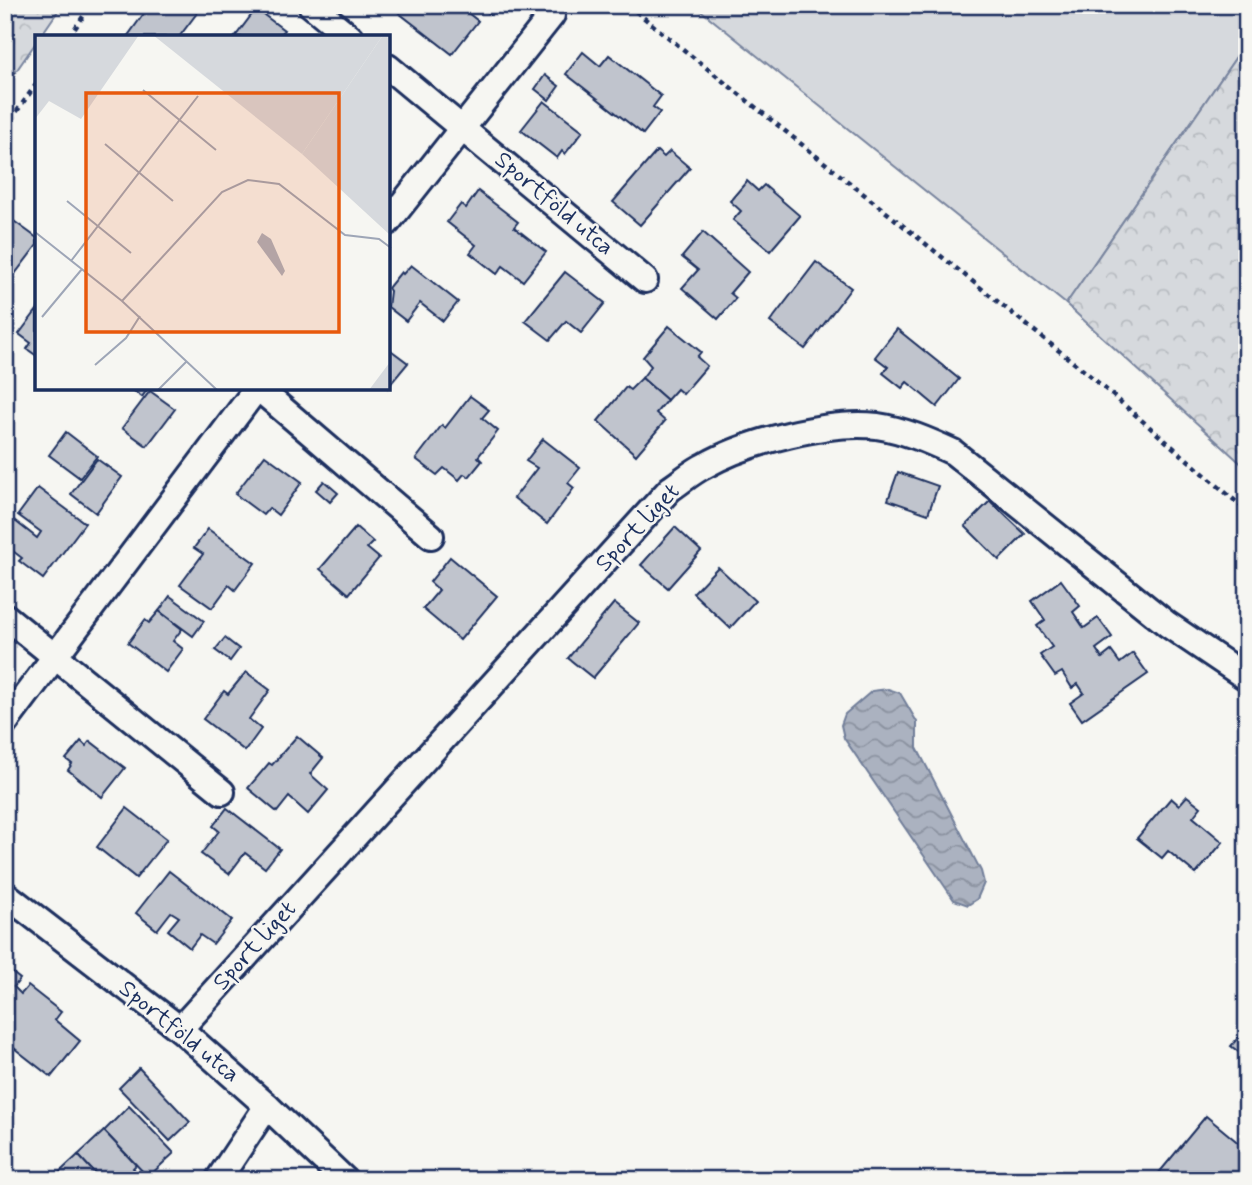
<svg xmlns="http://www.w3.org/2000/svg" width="1252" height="1185" font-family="Mynerve,sans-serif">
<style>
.grass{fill:#d6d9dd;stroke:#78849e;stroke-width:2}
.forest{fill:url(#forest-crowns);stroke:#78849e;stroke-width:2}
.water{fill:url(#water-waves);stroke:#717e99;stroke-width:2}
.building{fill:#c0c4cd;stroke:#1b2f5e;stroke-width:2}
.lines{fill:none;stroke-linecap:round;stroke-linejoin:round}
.street-casing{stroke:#1b2f5e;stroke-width:30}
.path{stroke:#1b2f5e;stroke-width:4.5;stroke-dasharray:5 5;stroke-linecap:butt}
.street{stroke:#f6f6f2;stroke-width:24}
.labels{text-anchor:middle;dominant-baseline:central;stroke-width:5;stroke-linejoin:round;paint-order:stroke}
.street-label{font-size:24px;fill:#1b2f5e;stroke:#f6f6f2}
.inset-road{fill:none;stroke:#9ea6b7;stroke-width:2}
.view{fill:#e8590c;fill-opacity:0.15;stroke:#e8590c;stroke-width:3.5}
.inset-edge{fill:none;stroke:#1b2f5e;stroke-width:3.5}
</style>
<defs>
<pattern id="forest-crowns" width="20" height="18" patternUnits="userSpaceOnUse" patternTransform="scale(1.75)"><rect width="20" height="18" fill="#d6d9dd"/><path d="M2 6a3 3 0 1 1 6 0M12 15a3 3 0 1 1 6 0" fill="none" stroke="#b7bbc0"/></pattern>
<pattern id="water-waves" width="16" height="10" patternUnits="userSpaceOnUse" patternTransform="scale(1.75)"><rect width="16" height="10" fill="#abb2c0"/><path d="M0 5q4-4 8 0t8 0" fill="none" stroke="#8a919f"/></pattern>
</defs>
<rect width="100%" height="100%" fill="#f6f6f2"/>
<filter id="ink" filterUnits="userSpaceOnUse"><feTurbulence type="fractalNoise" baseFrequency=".0143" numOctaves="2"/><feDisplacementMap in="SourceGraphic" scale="14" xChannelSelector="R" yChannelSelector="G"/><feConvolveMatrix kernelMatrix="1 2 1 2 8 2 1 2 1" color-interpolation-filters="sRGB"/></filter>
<g filter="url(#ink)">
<polygon class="grass" points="694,5 1247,5 1247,41 1066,304"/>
<g class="forest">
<polygon points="5,5 62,5 40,37 37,37 37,41 5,87"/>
<polygon points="1247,41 1247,469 1066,304"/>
</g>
<polygon class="water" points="888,689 900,693 917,722 917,748 981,871 984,883 977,899 968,905 954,900 844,738 841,725 845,714 872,691"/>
<g class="building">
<polygon points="150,5 203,5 179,37 127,37"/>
<polygon points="405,5 458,5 478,21 452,54 399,13"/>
<polygon points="478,5 499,5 491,15"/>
<polygon points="256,9 284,30 279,37 235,37"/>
<polygon points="583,52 600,66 609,55 661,96 653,107 660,112 643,134 566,74"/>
<polygon points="545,75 559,86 549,100 535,89"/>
<polygon points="544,101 583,131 565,154 562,151 557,158 521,130"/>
<polygon points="657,151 664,157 670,151 690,168 640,225 613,202"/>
<polygon points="747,181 758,191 764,185 800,216 770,251 733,220 741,211 730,201"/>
<polygon points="478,191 518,222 514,227 546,252 523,281 503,266 497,274 470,253 476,245 447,222 461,204 466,208"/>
<polygon points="11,219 37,238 37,245 5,287 5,226"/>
<polygon points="703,232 748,272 730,293 736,298 718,319 682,288 698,270 682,257"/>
<polygon points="816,262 851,288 805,349 770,322"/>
<polygon points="411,265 458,302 443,321 420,303 406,321 388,307 390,291 388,288 401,272 403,274"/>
<polygon points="565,272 605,303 581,333 566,321 550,340 525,321"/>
<polygon points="37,310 37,356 27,349 31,343 19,334"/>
<polygon points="669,326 701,352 697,357 707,366 683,394 677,389 667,400 642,378 651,366 643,357"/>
<polygon points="897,329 959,379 937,407 907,382 902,388 883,373 888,367 875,357"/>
<polygon points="388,348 408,363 388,387"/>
<polygon points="642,378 667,400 656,413 665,421 636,455 598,421 626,387 630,390"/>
<polygon points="130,388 148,388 142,397"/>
<polygon points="150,391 175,409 147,446 122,428"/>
<polygon points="470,396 489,410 482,418 498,431 478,457 482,461 469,477 464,474 459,480 444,468 437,475 416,459 442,425 445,428"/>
<polygon points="66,432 97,456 80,478 49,455"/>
<polygon points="543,439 580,468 568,483 574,488 547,524 514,498 537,468 526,461"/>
<polygon points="265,455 302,482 278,515 269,508 263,515 235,494"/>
<polygon points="97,459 122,477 96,513 71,494"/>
<polygon points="898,472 938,486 928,514 888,500"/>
<polygon points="324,481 338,493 330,502 316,490"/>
<polygon points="38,488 85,523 43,579 19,561 22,558 5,545 5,534 15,521 37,538 41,532 18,515"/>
<polygon points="990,501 1025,534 999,560 965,526"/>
<polygon points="356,527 373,542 367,548 379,558 349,594 320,569"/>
<polygon points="675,527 701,551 668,588 641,565"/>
<polygon points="208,529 255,563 235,590 229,585 212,608 180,585 203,554 194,548"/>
<polygon points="450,557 497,596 460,640 423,609 439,590 430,582"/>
<polygon points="718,567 755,601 730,628 693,593"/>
<polygon points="1061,580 1080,606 1073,612 1084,628 1098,618 1112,637 1096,649 1102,658 1111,651 1120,663 1133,653 1148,674 1082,720 1070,703 1084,693 1078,684 1072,688 1062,672 1055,676 1040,655 1052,647 1037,626 1045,620 1032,601"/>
<polygon points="170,596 204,621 193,636 159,611"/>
<polygon points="614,603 639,623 593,678 568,658"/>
<polygon points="159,611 182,629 173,641 183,649 166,672 128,643 145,620 149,623"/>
<polygon points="225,638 239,649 230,661 215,650"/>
<polygon points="246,672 270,690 249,719 261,729 245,751 203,719 224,691 228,694"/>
<polygon points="297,736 323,758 310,774 328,790 308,814 289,797 277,812 248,788 269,763 272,765"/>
<polygon points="81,741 86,746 90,741 125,768 102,797 68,770 72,764 66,759"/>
<polygon points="1187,796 1201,807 1193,817 1223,842 1196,874 1168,851 1162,858 1137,838 1171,798 1179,805"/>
<polygon points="127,808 167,839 136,878 97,847"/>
<polygon points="227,808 280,849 265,868 245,853 229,874 201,854 219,831 213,826"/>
<polygon points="169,871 232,920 213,944 200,935 190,948 168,930 179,917 171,912 157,930 136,913"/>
<polygon points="5,967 20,979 14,987 21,994 28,986 61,1012 55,1020 80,1041 51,1077 5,1041"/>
<polygon points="1247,1027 1247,1068 1241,1063 1245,1057 1231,1046"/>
<polygon points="139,1068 190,1122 170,1141 119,1088"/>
<polygon points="129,1106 174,1153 148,1177 104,1131"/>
<polygon points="1206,1116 1247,1150 1247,1168 1236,1180 1153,1180"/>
<polygon points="104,1131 136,1165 133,1168 144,1180 101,1180 78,1155"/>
<polygon points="78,1155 101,1180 53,1180 52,1179"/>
</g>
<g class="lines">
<defs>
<g id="street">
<polyline points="311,5 350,37"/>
<polyline points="388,67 645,280"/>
<polyline points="388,222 552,15"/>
<polyline points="258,388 431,536"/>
<polyline points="5,616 222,792"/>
<polyline points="5,723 257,388"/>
<polyline points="5,894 180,1029 267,1106 345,1180"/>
<path d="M180 1029 670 489C682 481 693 471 706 465 747 442 830 420 877 426 904 430 929 441 953 452L1167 624 1247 678"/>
<polyline points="218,1180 267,1106"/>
</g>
</defs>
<use href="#street" class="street-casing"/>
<g class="path">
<polyline points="628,5 1088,374 1247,511"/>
<polyline points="69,37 91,5"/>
<polyline points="5,128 37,83"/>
<polyline points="1245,952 1247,954"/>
</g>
<use href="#street" class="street"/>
</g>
</g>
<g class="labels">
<g class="street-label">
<text transform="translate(554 204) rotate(40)">Sportföld utca</text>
<text transform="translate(638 528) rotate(-47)">Sport liget</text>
<text transform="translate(255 946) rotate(-48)">Sport liget</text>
<text transform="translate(179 1032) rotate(39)">Sportföld utca</text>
</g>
</g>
<g transform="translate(35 35)">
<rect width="355" height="355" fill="#f6f6f2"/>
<path d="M118 0H348L267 119Z" fill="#d6d9dd"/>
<path d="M0 0H104L46 84 14 66 0 84ZM348 0H356L355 200 267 119ZM355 327V355H334Z" fill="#d6d9dd"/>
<path d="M227 198 236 204 250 236 247 241 222 207Z" fill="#abb2c0"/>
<path class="inset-road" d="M108 55 181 115M70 109 138 166M32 166 96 218M0 197 87 266 182 355M36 226 163 61M87 266 187 157 213 145 244 149 310 200 344 204 356 213M7 282 47 234M60 330 91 303 105 281M123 355 152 326"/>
<path class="view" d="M51 58H304V297H51Z"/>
<rect width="355" height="355" class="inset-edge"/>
</g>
<rect width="1252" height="1185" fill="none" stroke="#f6f6f2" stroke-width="28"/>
<rect x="14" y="14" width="1224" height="1157" fill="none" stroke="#1b2f5e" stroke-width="2.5" filter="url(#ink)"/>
</svg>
